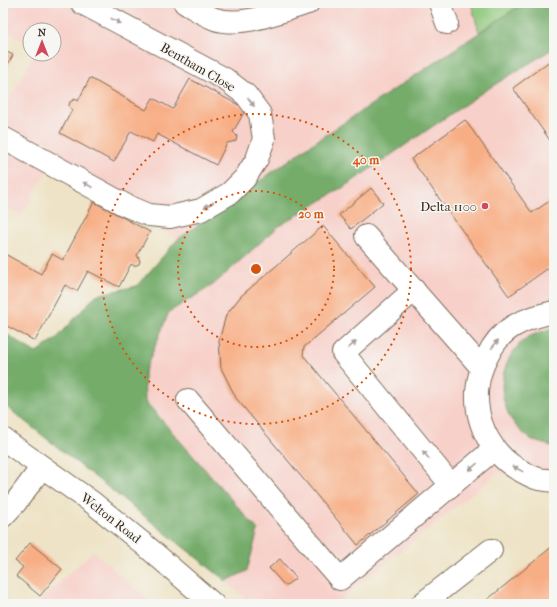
<svg xmlns="http://www.w3.org/2000/svg" width="557" height="607" font-family="'IM FELL French Canon',serif">
<style>
.built{fill:#f7d0c9}
.green{fill:#90c87b;stroke:#66794c}
.forest{fill:#74ac6b;stroke:#586b44}
.building{fill:#f8ae85}
.lines{fill:none;stroke-linecap:round;stroke-linejoin:round}
.minor-casing{stroke:#7a6b59;stroke-width:24}
.minor{stroke:#fff;stroke-width:22}
.oneway{fill:#a79f9a}
.ring{fill:none;stroke:#d7540e;stroke-width:2;stroke-dasharray:2 4}
.poi-dot{fill:#d1495b;stroke:#f6f6f2;stroke-width:1.5}
.labels{text-anchor:middle;dominant-baseline:central;stroke-width:3;stroke-linejoin:round;paint-order:stroke}
.street-label{font-size:13px;fill:#3b2a1e;stroke:#f6f6f2}
.poi-label{font-size:13px;fill:#3b2a1e;stroke:#f6f6f2;text-anchor:end}
.centre{fill:#d7540e;stroke:#f6f6f2;stroke-width:2}
.ring-label{font-size:12px;text-anchor:middle;font-weight:bold;fill:#d7540e;stroke:#f6f6f2;stroke-width:3;stroke-linejoin:round;paint-order:stroke}
</style>
<rect width="100%" height="100%" fill="#f6f6f2"/>
<filter id="ink" filterUnits="userSpaceOnUse"><feTurbulence type="fractalNoise" baseFrequency=".025" numOctaves="2"/><feDisplacementMap in="SourceGraphic" scale="8" xChannelSelector="R" yChannelSelector="G"/><feConvolveMatrix kernelMatrix="1 2 1 2 8 2 1 2 1" color-interpolation-filters="sRGB"/></filter>
<filter id="wash" filterUnits="userSpaceOnUse"><feTurbulence type="fractalNoise" baseFrequency=".012" numOctaves="4" result="noise"/><feDisplacementMap in="SourceGraphic" scale="16" xChannelSelector="R" yChannelSelector="G"/><feGaussianBlur stdDeviation="0.9" result="paint"/><feColorMatrix in="noise" values="0 0 0 0 0 0 0 0 0 0 0 0 0 0 0 0 0 1.4 0 .05"/><feComposite in="paint" operator="in"/></filter>
<g filter="url(#wash)">
<rect width="100%" height="100%" fill="#eee3c6"/>
<g class="built">
<polygon points="3,3 524,3 309,146 178,239 48,170 21,215 3,205 3,112 34,54 54,54 54,30 30,30 30,45 3,28"/>
<polygon points="554,48 554,495 499,472 335,604 251,604 226,581 247,571 152,408 145,401 144,373 169,312 213,285 279,226 344,187 483,92"/>
<polygon points="93,551 153,604 37,604"/>
</g>
<polygon class="green" points="471,3 524,3 479,32"/>
<g class="forest">
<polygon points="524,3 554,3 554,48 483,92 344,187 279,226 213,285 169,312 144,373 145,401 258,530 247,571 226,581 3,404 3,332 36,353 58,337 96,295 137,286 178,239 309,146"/>
<path d="M552 328H554V446H551C545 444 536 443 531 439 496 417 492 367 524 340 531 334 543 332 552 328Z"/>
</g>
<g id="blocks">
<g class="building">
<polygon points="3,50 13,55 3,73"/>
<polygon points="554,58 554,146 513,88"/>
<polygon points="90,78 146,110 153,98 173,109 190,79 246,109 233,132 237,136 236,141 227,143 216,165 157,134 153,142 131,131 114,162 60,133 72,110 69,106 70,102 75,99 78,101"/>
<polygon points="465,120 532,213 554,198 554,264 509,296 411,159"/>
<polygon points="371,188 383,203 351,229 339,215"/>
<polygon points="94,202 150,232 137,255 140,261 139,264 134,266 131,264 119,287 88,271 77,291 65,285 35,341 3,324 3,253 41,274 52,254 63,260"/>
<polygon points="323,226 375,287 304,347 303,355 419,494 358,545 236,398 221,368 219,341 226,315 241,296"/>
<polygon points="30,543 62,569 40,596 16,576 23,567 15,561"/>
<polygon points="554,545 554,604 482,604"/>
<polygon points="280,559 296,578 285,586 269,568"/>
</g>
</g>
</g>
<g filter="url(#ink)">
<use href="#blocks" fill-opacity="0" stroke="#7a6b59" stroke-width="1"/>
<g class="lines">
<defs>
<g id="minor">
<path d="M185 3C194 8 204 15 215 19 242 28 281 11 308 3"/>
<polyline points="440,3 447,23"/>
<polyline points="3,138 125,205 149,215 170,217 201,210 230,193 245,178 257,159 264,139 260,114 246,95 225,79 82,3"/>
<polyline points="366,236 481,367"/>
<polyline points="414,290 343,353 451,485"/>
<path d="M554 312C539 315 525 319 512 327 501 334 492 346 487 357 464 399 482 453 525 473 529 475 534 478 539 479 544 480 549 480 554 481"/>
<polyline points="188,400 340,579 494,449"/>
<polyline points="3,439 93,503 146,546 213,604"/>
<polyline points="3,516 16,502 42,467"/>
<polyline points="422,604 491,550"/>
</g>
</defs>
<use href="#minor" class="minor-casing"/>
<use href="#minor" class="minor"/>
</g>
<defs><path id="oneway-solid" d="M-6-.8H1V-3.2L6.5 0L1 3.2V.8H-6Z"/></defs>
<g class="oneway">
<use href="#oneway-solid" transform="translate(116 21) rotate(28)"/>
<use href="#oneway-solid" transform="translate(251 102) rotate(54)"/>
<use href="#oneway-solid" transform="translate(88 185) rotate(-151)"/>
<use href="#oneway-solid" transform="translate(209 205) rotate(149)"/>
<use href="#oneway-solid" transform="translate(495 344) rotate(-51)"/>
<use href="#oneway-solid" transform="translate(352 345) rotate(-41)"/>
<use href="#oneway-solid" transform="translate(426 455) rotate(-129)"/>
<use href="#oneway-solid" transform="translate(473 467) rotate(140)"/>
<use href="#oneway-solid" transform="translate(518 469) rotate(-151)"/>
</g>
</g>
<g class="ring">
<circle cx="256" cy="269" r="78"/>
<circle cx="256" cy="269" r="155"/>
</g>
<circle class="poi-dot" cx="485" cy="206" r="4"/>
<g class="labels">
<g class="street-label">
<text transform="translate(198 67) rotate(30)">Bentham Close</text>
<text transform="translate(111 518) rotate(38)">Welton Road</text>
</g>
<g class="poi-label">
<text x="477" y="206">Delta 1100</text>
</g>
</g>
<circle cx="256" cy="269" r="6" class="centre"/>
<g class="ring-label">
<text x="366" y="164">40 m</text>
<text x="311" y="218">20 m</text>
</g>
<rect width="557" height="607" fill="none" stroke="#f6f6f2" stroke-width="16"/>
<g transform="translate(42 42)"><circle r="19" fill="#f6f6f2" stroke="#aba49d"/>
<path d="M0-3L7 15L0 10L-7 15Z" fill="#d1495b"/>
<text y="-6" font-size="11" font-weight="bold" text-anchor="middle" fill="#3b2a1e">N</text>
</g>
</svg>
